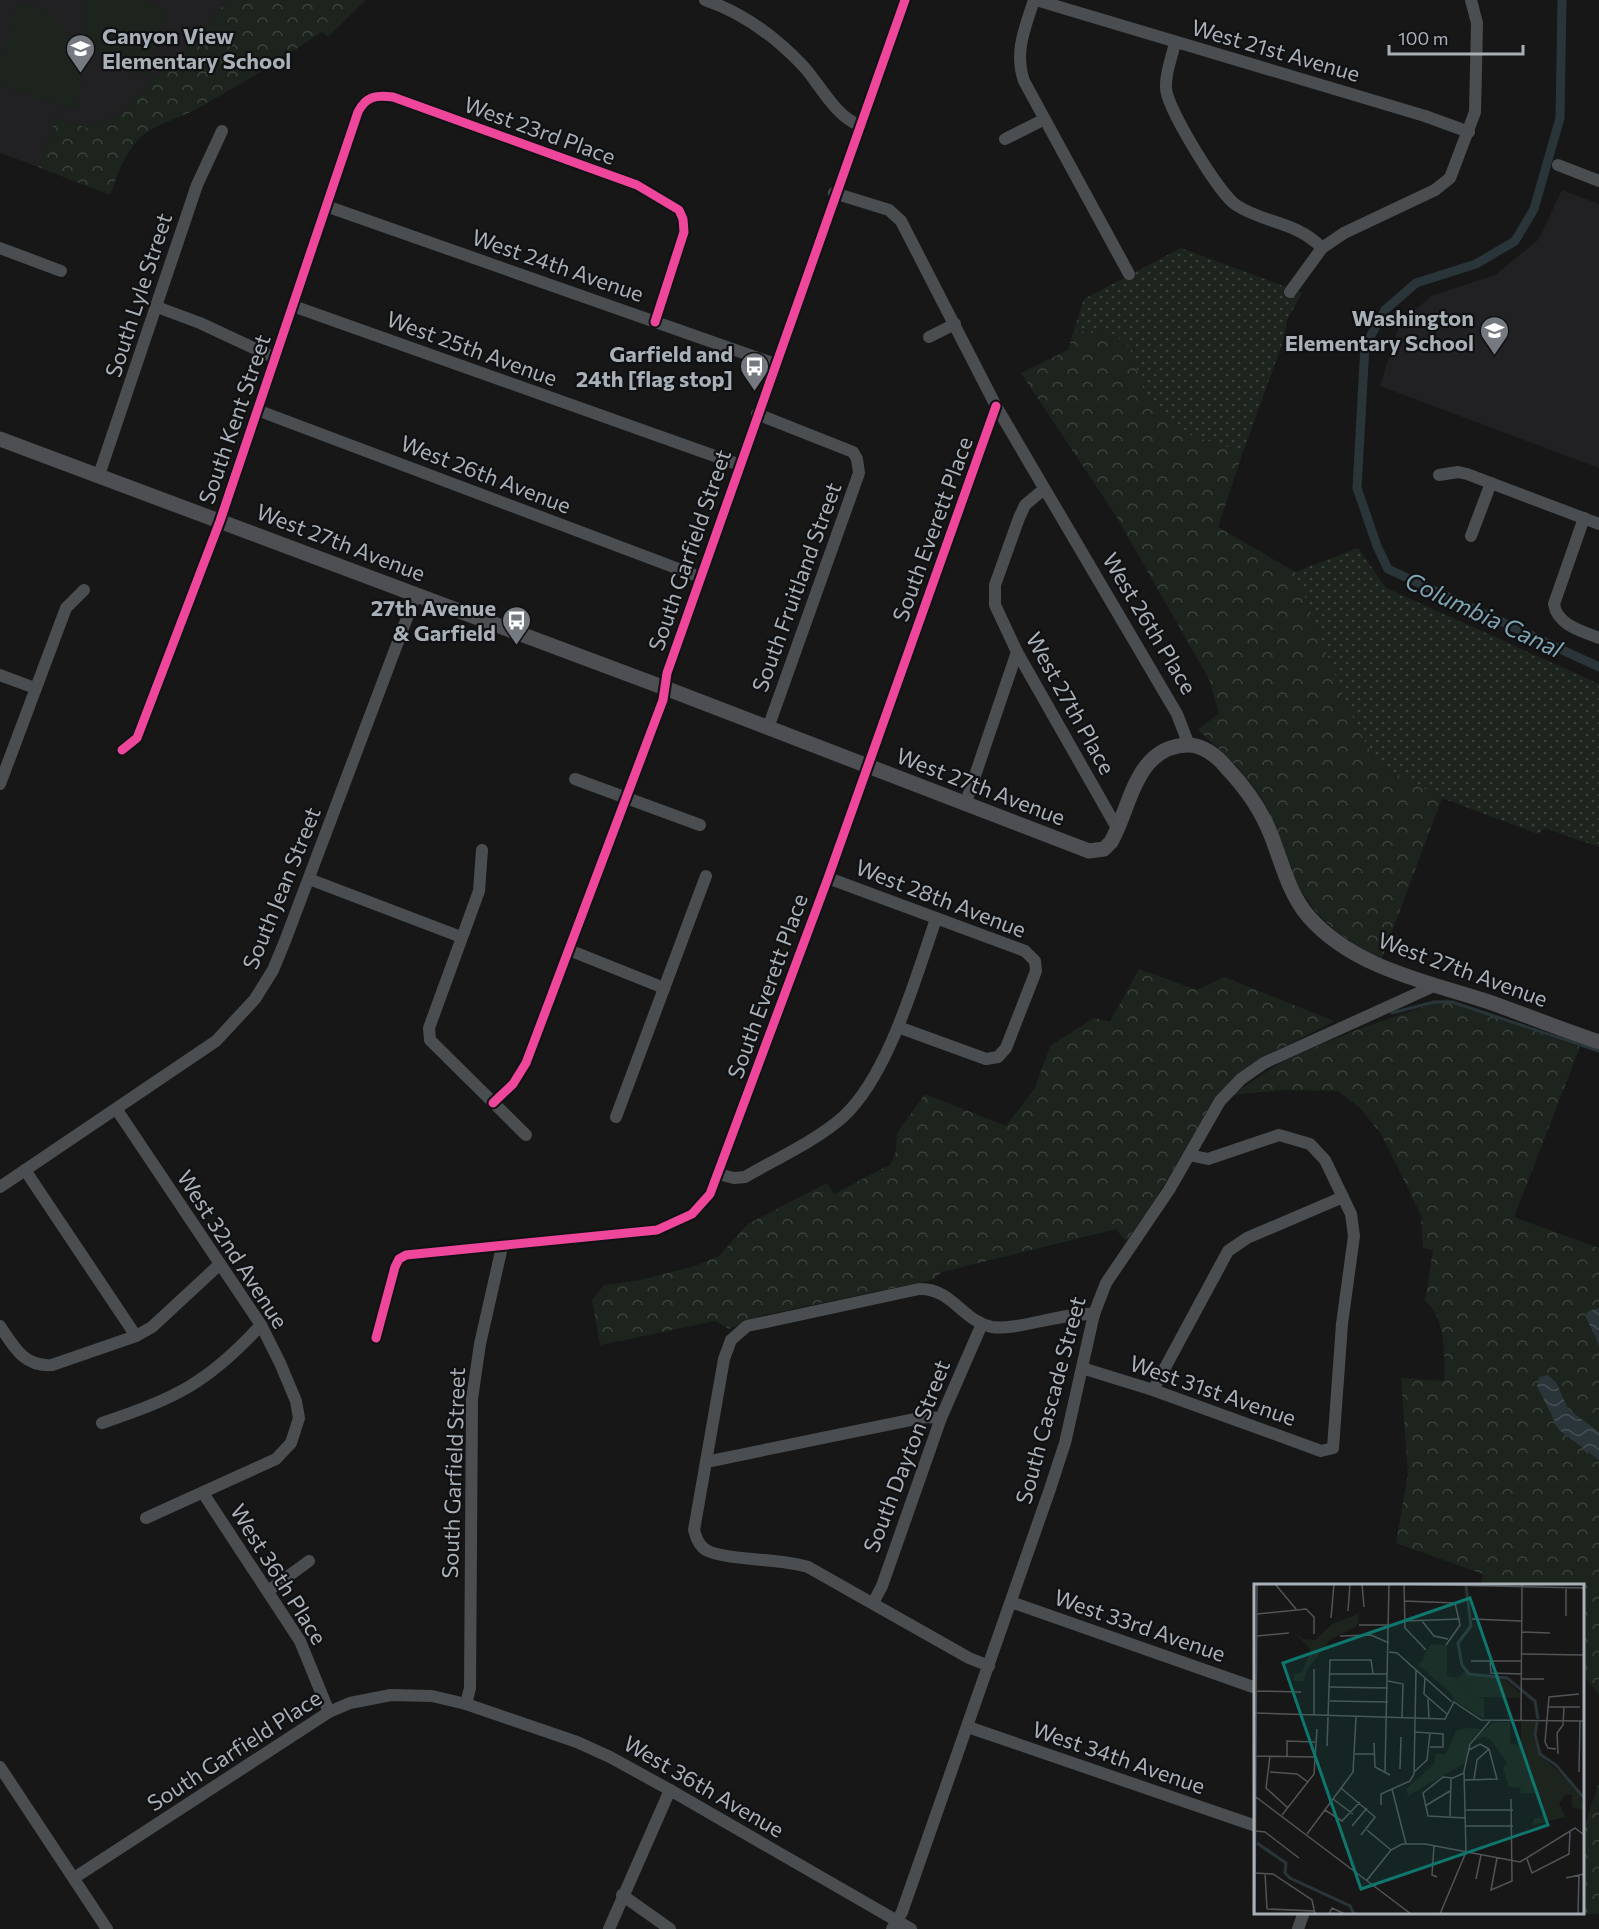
<svg xmlns="http://www.w3.org/2000/svg" width="1599" height="1929" font-family="Commissioner,sans-serif">
<style>
.built{fill:#212123}
.grass{fill:url(#grass-dots)}
.forest{fill:url(#forest-crowns)}
.park{fill:#1d241d}
.water{fill:url(#water-waves)}
.lines{fill:none;stroke-linecap:round;stroke-linejoin:round}
.stream{stroke:#2a3539;stroke-width:3}
.canal{stroke:#2a3539;stroke-width:9}
.minor{stroke:#4b4e50;stroke-width:12}
.major{stroke:#4d4f52;stroke-width:15}
.cycleway-casing{stroke:#111113;stroke-width:13}
.cycleway{stroke:#ed469a;stroke-width:9}
.labels{text-anchor:middle;dominant-baseline:central;stroke-width:4.5;stroke-linejoin:round;paint-order:stroke}
.poi-label{font-size:22px;font-weight:bold;fill:#a8b0b8;stroke:#111113;text-anchor:end}
.street-label{font-size:22px;fill:#a8b0b8;stroke:#111113}
.water-label{font-size:24px;font-style:italic;fill:#7ea5b3;stroke:#111113}
.inset-river{fill:none;stroke:#2a3539;stroke-width:3}
.inset-road{fill:none;stroke:#515457;stroke-width:1.5}
.view{fill:#0f766e;fill-opacity:0.15;stroke:#0f766e;stroke-width:3}
.inset-edge{fill:none;stroke:#a8b0b8;stroke-width:3}
</style>
<defs>
<pattern id="grass-dots" width="8" height="8" patternUnits="userSpaceOnUse" patternTransform="scale(1.5)"><rect width="8" height="8" fill="#1d241d"/><path d="M2 2h.1M6 6h.1" fill="none" stroke="#3b413c" stroke-width="1.8" stroke-linecap="round"/></pattern>
<pattern id="forest-crowns" width="20" height="18" patternUnits="userSpaceOnUse" patternTransform="scale(1.5)"><rect width="20" height="18" fill="#1d241d"/><path d="M2 6a3 3 0 1 1 6 0M12 15a3 3 0 1 1 6 0" fill="none" stroke="#3b413c"/></pattern>
<pattern id="water-waves" width="16" height="10" patternUnits="userSpaceOnUse" patternTransform="scale(1.5)"><rect width="16" height="10" fill="#2a3539"/><path d="M0 5q4-4 8 0t8 0" fill="none" stroke="#465054"/></pattern>
</defs>
<rect width="100%" height="100%" fill="#171717"/>
<g class="built">
<polygon points="0,0 228,0 189,45 119,115 87,128 56,118 38,167 0,153"/>
<polygon points="1562,190 1599,204 1599,468 1380,386 1400,323 1431,296 1495,275 1538,240"/>
</g>
<g class="grass">
<polygon points="1181,248 1302,293 1287,320 1284,339 1243,452 1190,435 1145,394 1129,346 1106,329 1073,333 1084,299"/>
<polygon points="1358,548 1386,588 1599,684 1599,847 1545,828 1538,834 1442,798 1376,763 1348,708 1295,572"/>
</g>
<g class="forest">
<path d="M228 0H366L328 37 322 32C281 59 240 85 196 109 175 121 154 123 137 141 123 156 117 177 110 195L38 167 56 118 87 128 119 115 189 45Z"/>
<path d="M1106 329 1129 346 1145 394 1190 435 1243 452 1218 527 1295 572 1348 708 1376 763 1442 798 1382 958C1346 942 1317 920 1298 885 1284 859 1279 830 1265 804 1248 775 1223 752 1198 730L1219 713 1209 679 1116 516 1021 373 1068 350 1073 333Z"/>
<polygon points="1139,969 1197,990 1224,977 1334,1021 1252,1064 1216,1097 1155,1200 1126,1241 1116,1229 942,1272 932,1280 760,1316 729,1329 715,1321 600,1345 592,1300 604,1285 641,1280 695,1266 719,1256 748,1224 827,1183 834,1194 891,1164 896,1151 897,1133 925,1094 1006,1126 1035,1088 1050,1046 1094,1018 1110,1022"/>
<path d="M1446 999 1580 1047 1514 1217 1599 1248V1695L1583 1675 1582 1586 1481 1585 1483 1574 1396 1543 1408 1474 1401 1378 1444 1381C1445 1356 1446 1317 1425 1301L1433 1250 1423 1248 1421 1215 1381 1134 1360 1108 1338 1091 1282 1090 1232 1095 1286 1059 1359 1029Z"/>
<polygon points="1599,1782 1599,1914 1554,1913 1582,1912 1583,1831"/>
</g>
<g class="park">
<path d="M87 0H144L162 8 166 17 147 77C108 64 76 48 87 0Z"/>
<polygon points="18,2 50,12 67,30 78,53 82,85 74,109 0,85 0,60"/>
</g>
<g class="water">
<polygon points="1599,1308 1599,1345 1586,1317 1587,1312"/>
<polygon points="1548,1375 1556,1382 1568,1409 1599,1432 1599,1460 1559,1430 1537,1386 1539,1377"/>
</g>
<g class="lines">
<polyline class="stream" points="1392,1013 1434,1002 1452,1002 1599,1051"/>
<polyline class="canal" points="1562,0 1560,118 1534,209 1515,241 1476,264 1416,283 1385,310 1365,346 1357,488 1377,546 1388,569 1599,667"/>
<g class="minor">
<path d="M705 0C744 13 777 38 805 68 821 87 836 116 859 125"/>
<path d="M1034 0C1025 28 1014 52 1024 81L1129 274"/>
<polyline points="1036,0 1425,116 1469,132"/>
<path d="M1175 43C1172 57 1165 73 1166 88 1166 107 1220 195 1236 205 1265 224 1296 221 1322 248"/>
<polyline points="1005,139 1043,120"/>
<polyline points="1558,165 1599,181"/>
<polyline points="834,193 889,210 901,221 996,406 1177,714 1189,745"/>
<polyline points="326,206 775,364"/>
<polyline points="0,248 61,271"/>
<polyline points="1290,292 1322,248 1344,233 1435,190 1450,178 1475,112 1477,23 1471,0"/>
<polyline points="293,306 740,465"/>
<polyline points="157,307 200,323 275,358"/>
<polyline points="929,337 955,324"/>
<polyline points="257,410 700,577"/>
<polyline points="757,414 853,452 857,459 859,473 768,728"/>
<polyline points="99,475 197,185 222,131"/>
<polyline points="1439,475 1458,472 1467,474 1599,524"/>
<polyline points="1044,489 1025,505 1019,518 995,585 995,605 1017,652 1117,828"/>
<path d="M1584 518 1554 604C1557 625 1582 631 1599 638"/>
<polyline points="1471,536 1491,483"/>
<polyline points="0,675 35,688"/>
<path d="M122 750 137 738 220 521 358 112C366 96 376 95 393 97L637 185 679 210 683 219 684 232 655 322"/>
<polyline points="575,779 700,825"/>
<polyline points="0,784 66,608 84,590"/>
<polyline points="965,805 1017,652"/>
<polyline points="482,850 479,891 429,1028 430,1040 526,1135"/>
<polyline points="828,878 1025,951 1035,961 1036,971 1006,1048 998,1057 986,1059 898,1027"/>
<polyline points="309,879 461,937"/>
<polyline points="569,950 664,988"/>
<polyline points="493,1103 513,1084 526,1063 663,700 667,673 905,0"/>
<polyline points="117,1110 261,1325 280,1363 296,1401 299,1418 291,1443 276,1459 146,1518"/>
<polyline points="616,1117 706,876"/>
<polyline points="25,1170 136,1336"/>
<path d="M718 1174 734 1178 745 1177C776 1159 817 1140 843 1117 889 1075 916 976 936 919"/>
<polyline points="0,1187 216,1041 255,999 273,970 285,941 416,594"/>
<path d="M0 1326C14 1347 24 1367 52 1365L136 1336 152 1327 220 1264"/>
<polyline points="376,1338 395,1267 399,1259 406,1255 657,1230 692,1214 710,1194 828,878 996,406"/>
<polyline points="1082,1368 1153,1390 1321,1451 1333,1448 1342,1324 1354,1236 1351,1214 1325,1160 1310,1144 1279,1135 1208,1159 1189,1155"/>
<polyline points="1153,1390 1228,1251 1247,1238 1343,1197"/>
<path d="M102 1423C176 1398 208 1383 261 1325"/>
<polyline points="706,1462 925,1417 941,1418"/>
<polyline points="203,1493 300,1641 329,1712"/>
<polyline points="268,1591 309,1561"/>
<polyline points="1011,1602 1256,1688"/>
<polyline points="873,1603 882,1586 941,1418 982,1324"/>
<path d="M989 1666 969 1658 808 1567C781 1558 727 1561 706 1550 699 1546 696 1538 694 1530L724 1359 731 1340 747 1326 919 1289C952 1288 962 1321 992 1327 1016 1331 1064 1312 1094 1314"/>
<polyline points="466,1704 470,1688 472,1399 480,1344 502,1247"/>
<polyline points="968,1727 1256,1826"/>
<polyline points="0,1767 107,1929"/>
<polyline points="74,1878 329,1712 350,1703 391,1695 432,1696 466,1704 577,1742 610,1757 670,1790 911,1929"/>
<polyline points="622,1895 670,1929"/>
<polyline points="609,1929 670,1790"/>
<polyline points="892,1929 902,1912 1050,1489 1065,1443 1094,1314 1106,1283 1169,1190 1220,1101 1241,1079 1264,1063 1436,985"/>
<polyline points="1298,1929 1304,1912"/>
</g>
<path class="major" d="M0 439 665 688 1089 851 1104 849 1111 842C1131 807 1135 746 1188 745 1203 745 1217 756 1226 767 1245 787 1261 809 1271 835 1282 863 1289 894 1309 917 1355 969 1429 982 1492 1003 1528 1016 1563 1030 1599 1042"/>
<defs>
<g id="cycleway">
<path d="M122 750 137 738 220 521 358 112C366 96 376 95 393 97L637 185 679 210 683 219 684 232 655 322"/>
<polyline points="493,1103 513,1084 526,1063 663,700 667,673 905,0"/>
<polyline points="376,1338 395,1267 399,1259 406,1255 657,1230 692,1214 710,1194 828,878 996,406"/>
</g>
</defs>
<use href="#cycleway" class="cycleway-casing"/>
<use href="#cycleway" class="cycleway"/>
</g>
<defs>
<symbol id="school-pin" viewBox="-11 -11 22 30"><path d="M0 17L-7.5 6A9.5 9.5 0 1 1 7.5 6Z" fill="#757a80" stroke="#111113"/><path d="M0-5L7-2L0 1L-7-2ZM-4 1L0 2.5L4 1V4Q0 6-4 4Z" fill="#fff"/></symbol>
<symbol id="bus-pin" viewBox="-11 -11 22 30"><path d="M0 17L-7.5 6A9.5 9.5 0 1 1 7.5 6Z" fill="#757a80" stroke="#111113"/><path d="M-5-6H5V4H4V6H2V4H-2V6H-4V4H-5ZM-3.5-4V0h7V-4ZM-3.5 1.2v1.5H-2V1.2ZM2 1.2v1.5H3.5V1.2Z" fill="#fff"/></symbol>
</defs>
<g fill-rule="evenodd">
<use href="#school-pin" x="64" y="32" width="33" height="45"/>
<use href="#school-pin" x="1478" y="314" width="33" height="45"/>
<use href="#bus-pin" x="738" y="350" width="33" height="45"/>
<use href="#bus-pin" x="500" y="604" width="33" height="45"/>
</g>
<g class="labels">
<g class="poi-label">
<text x="102" y="35" text-anchor="start">Canyon View<tspan x="102" dy="25">Elementary School</tspan></text>
<text x="1474" y="317">Washington<tspan x="1474" dy="25">Elementary School</tspan></text>
<text x="733" y="353">Garfield and<tspan x="733" dy="25">24th [flag stop]</tspan></text>
<text x="496" y="607">27th Avenue<tspan x="496" dy="25">&amp; Garfield</tspan></text>
</g>
<g class="street-label">
<text transform="translate(1276 50) rotate(16)">West 21st Avenue</text>
<text transform="translate(540 130) rotate(20)">West 23rd Place</text>
<text transform="translate(558 265) rotate(19)">West 24th Avenue</text>
<text transform="translate(138 295) rotate(-72)">South Lyle Street</text>
<text transform="translate(472 348) rotate(20)">West 25th Avenue</text>
<text transform="translate(234 419) rotate(-71)">South Kent Street</text>
<text transform="translate(486 474) rotate(21)">West 26th Avenue</text>
<text transform="translate(932 529) rotate(-70)">South Everett Place</text>
<text transform="translate(341 542) rotate(21)">West 27th Avenue</text>
<text transform="translate(689 550) rotate(-71)">South Garfield Street</text>
<text transform="translate(796 587) rotate(-70)">South Fruitland Street</text>
<text transform="translate(1150 623) rotate(59)">West 26th Place</text>
<text transform="translate(1071 703) rotate(61)">West 27th Place</text>
<text transform="translate(981 786) rotate(21)">West 27th Avenue</text>
<text transform="translate(281 888) rotate(-68)">South Jean Street</text>
<text transform="translate(941 898) rotate(21)">West 28th Avenue</text>
<text transform="translate(1463 969) rotate(20)">West 27th Avenue</text>
<text transform="translate(767 986) rotate(-70)">South Everett Place</text>
<text transform="translate(233 1249) rotate(57)">West 32nd Avenue</text>
<text transform="translate(1213 1390) rotate(19)">West 31st Avenue</text>
<text transform="translate(1050 1400) rotate(-75)">South Cascade Street</text>
<text transform="translate(906 1456) rotate(-69)">South Dayton Street</text>
<text transform="translate(453 1473) rotate(-88)">South Garfield Street</text>
<text transform="translate(279 1574) rotate(58)">West 36th Place</text>
<text transform="translate(1140 1625) rotate(19)">West 33rd Avenue</text>
<text transform="translate(234 1750) rotate(-33)">South Garfield Place</text>
<text transform="translate(1119 1757) rotate(19)">West 34th Avenue</text>
<text transform="translate(704 1786) rotate(30)">West 36th Avenue</text>
</g>
<g class="water-label">
<text transform="translate(1484 614) rotate(25)">Columbia Canal</text>
</g>
</g>
<g transform="translate(1254 1584)">
<rect width="330" height="330" fill="#171717"/>
<path d="M177 60 193 61V82L168 75ZM210 88 250 95 266 109V114L221 113 204 94Z" fill="#1d241d"/>
<path d="M117 25 104 31 105 38 101 43 77 55 52 87 50 97H40V90L48 88 57 66 40 48 49 55 61 56 78 40ZM172 73 193 82V92L204 94 221 113 230 114V135L199 116 198 110 164 81ZM239 138H256V160L267 161V138H282L279 152 285 170 324 205 330 226 318 223V211H311L305 220 312 233 278 241 280 234H288L289 216 279 209H267L266 204 255 203 249 184 253 179 237 156 230 153 218 158ZM212 144 227 145 216 158 211 179 154 212 152 205 180 180 182 170H192L202 147Z" fill="#1d241d"/>
<path class="inset-river" d="M212 2 217 42 204 59 208 81 215 90 253 94 281 117 284 135M283 138 281 151 286 170 302 181 330 214M3 259 32 279 31 289 36 294 96 322 100 330"/>
<path class="inset-road" d="M21 0 42 25M108 0 110 23M145 0 330 4M150 0 151 44 172 66M150 17 201 19 206 41 192 61M94 27 96 0M3 30 52 25 60 33V50M312 32V4M77 34 80 0M218 35 267 37M150 37 206 35M168 37 180 52 194 55M105 41H135M268 48 296 49M3 52 35 49M86 52 117 51 135 59M135 68 143 69 198 118M268 70 330 71M236 76 237 89 268 90M217 77H267M76 90H134M171 94 170 110 193 130M267 95H290M134 97 149 100 148 133M76 103 134 104M3 107 47 108M174 115 175 134M76 117 134 118M294 123H326M0 129 191 135 200 118 227 136 330 137M60 131V85M267 136 268 0M161 148 189 150V163H176M120 159 121 183 136 191M73 162 76 76H117L119 90M302 165 294 164 291 158 295 113 325 110M215 166 226 160 235 165M101 170H121M304 170 303 149 309 141 310 123M2 172 60 173M16 172 12 204 34 224M33 173V157L61 158M146 185 147 153M16 188 43 190 54 198M131 188 135 0M160 188 173 176 176 149M325 188 326 137M210 189 199 194 189 193 169 209 174 232 212 234M220 195 223 176 235 165M211 196 243 195 235 165M87 204 121 233 107 251M138 205 152 260M2 213 157 330M79 215 99 230M127 221V210L156 197 160 190 162 86M171 222 196 207M71 226 88 237 106 218M212 226H259M28 231 60 190 63 145M196 232 197 195M98 242 113 224M212 242H259M113 246 137 266M2 247 11 248 45 274M53 250 99 188 102 133M180 262 178 291 183 293M243 274 237 306 258 297 257 215M273 275 278 289 315 270 316 248M1 289 19 290 58 316 61 330M11 289 13 325M312 294 330 290M222 295 227 271M113 296 137 266 148 260H171L266 278 321 244 330 251M13 325 61 327M1 330 3 0M75 330 78 324 91 330M186 330 212 268 210 187 216 160 236 137M324 330 325 290"/>
<path class="view" d="M216 14 294 241 107 305 29 79Z"/>
<rect width="330" height="330" class="inset-edge"/>
</g>
<path d="M1389 45v9h134v-9" fill="none" stroke="#a8b0b8" stroke-width="3"/>
<text x="1398" y="45" font-size="18" fill="#a8b0b8" stroke="#111113" stroke-width="4.5" paint-order="stroke">100 m</text>
</svg>
